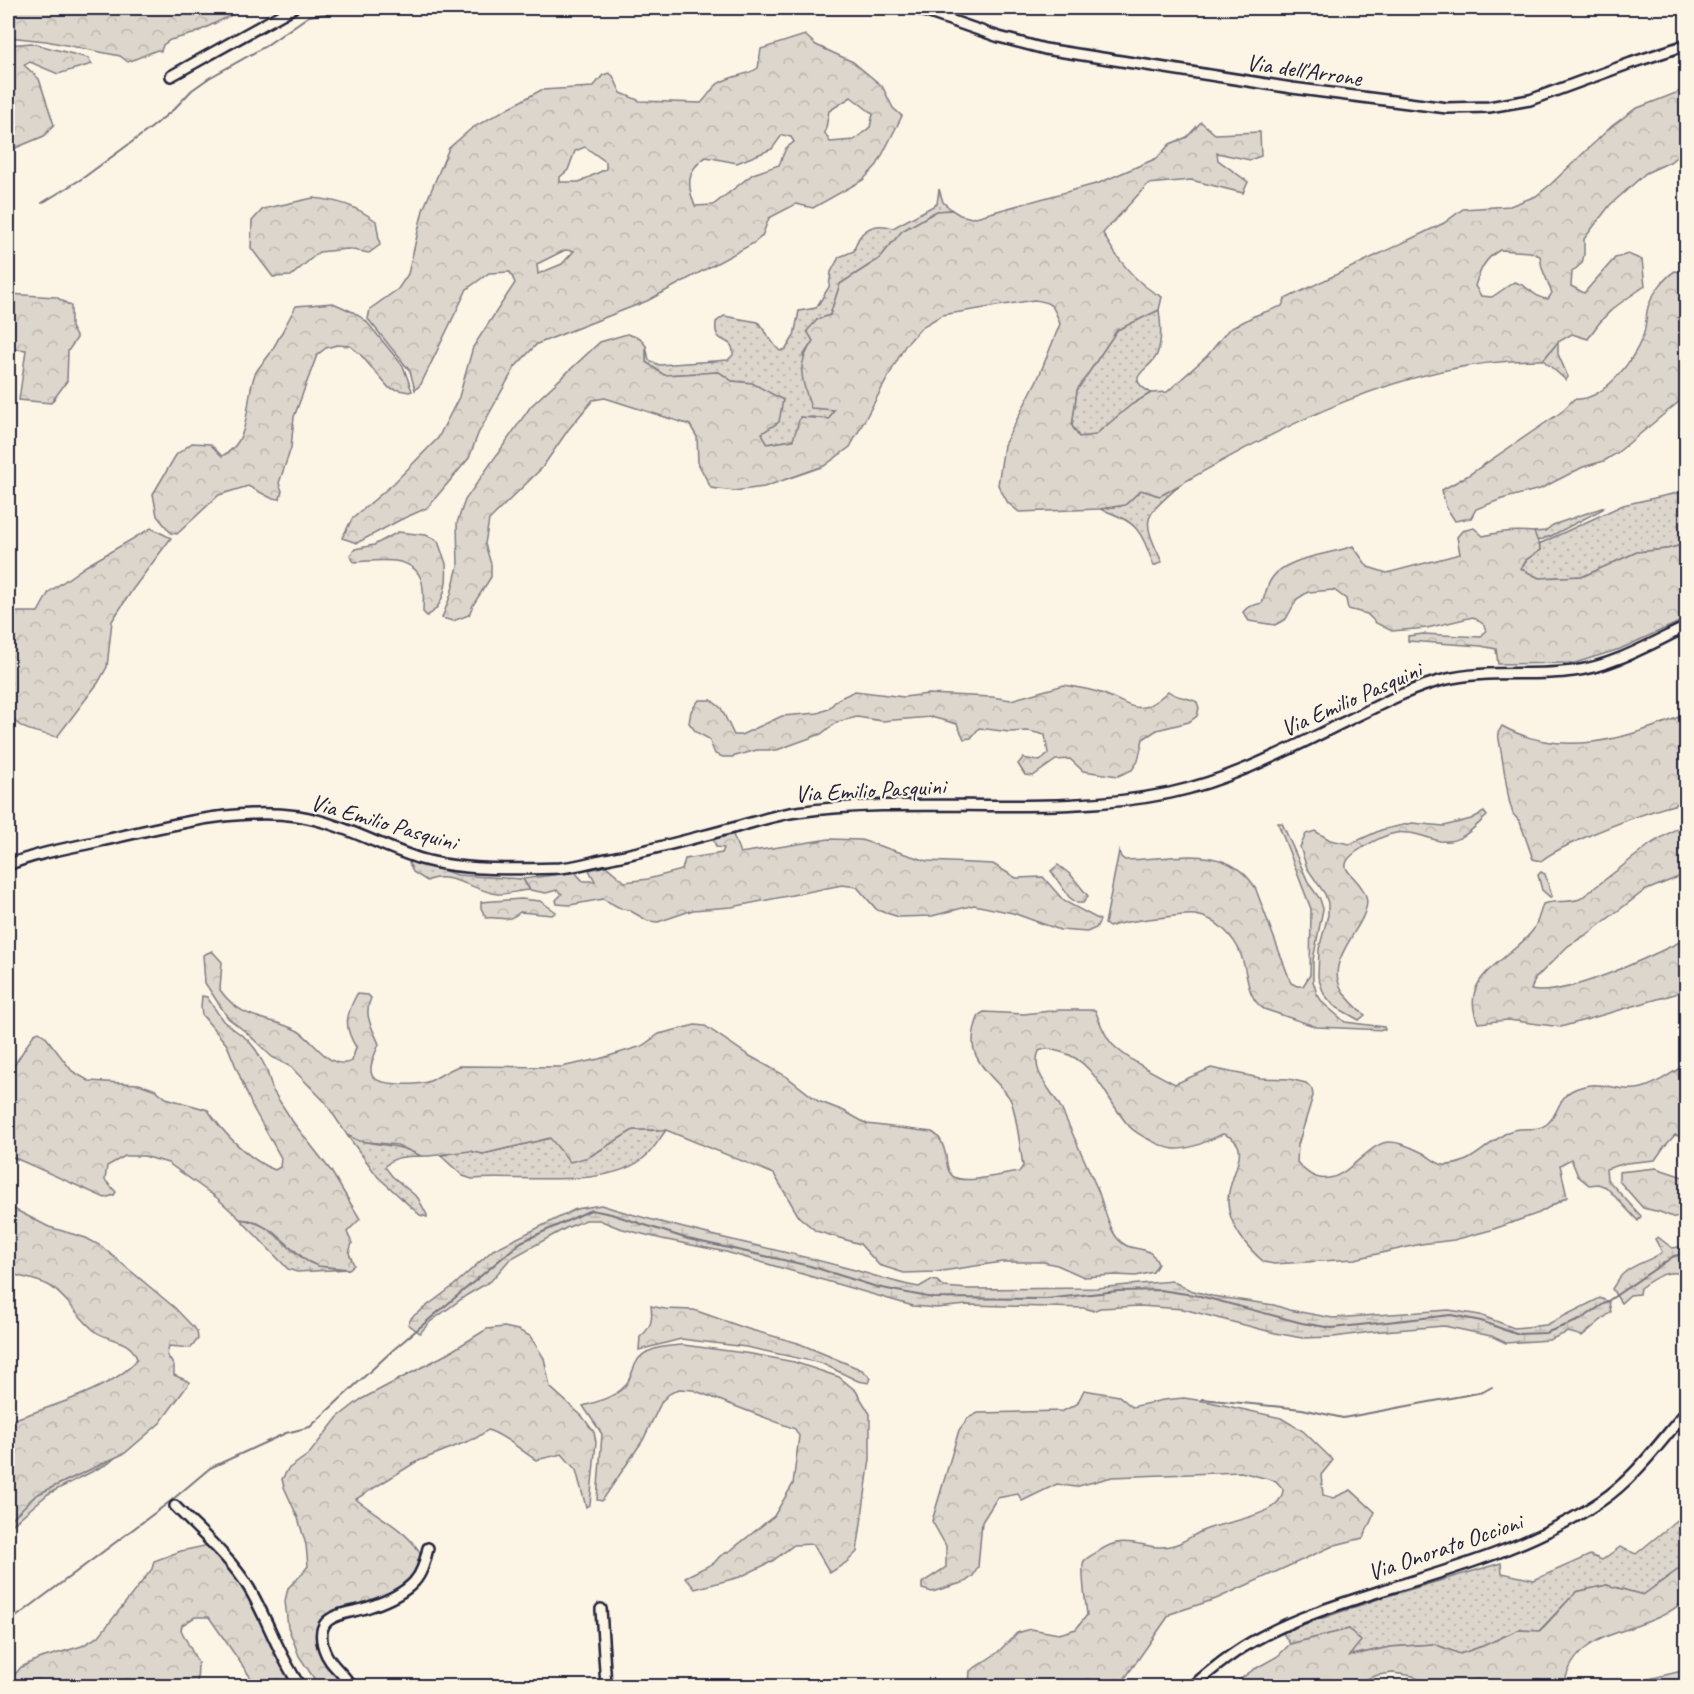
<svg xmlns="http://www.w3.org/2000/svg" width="1694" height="1694" font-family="Caveat,sans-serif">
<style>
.grass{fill:url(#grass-dots);stroke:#7f7c84;stroke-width:1.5}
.forest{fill:url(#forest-crowns);stroke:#7f7c84;stroke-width:1.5;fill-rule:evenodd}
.wetland{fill:url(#wetland-marsh);stroke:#7f7c84;stroke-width:1.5}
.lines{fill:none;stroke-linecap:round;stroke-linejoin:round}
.stream{stroke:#78757e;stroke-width:2}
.minor-casing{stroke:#22223b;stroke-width:14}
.minor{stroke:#fcf5e5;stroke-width:9}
.labels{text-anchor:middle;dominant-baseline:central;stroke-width:4.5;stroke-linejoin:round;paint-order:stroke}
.street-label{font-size:24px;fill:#22223b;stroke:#fcf5e5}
</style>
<defs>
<pattern id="grass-dots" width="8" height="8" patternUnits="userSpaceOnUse" patternTransform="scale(1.5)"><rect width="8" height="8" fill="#dcd6cc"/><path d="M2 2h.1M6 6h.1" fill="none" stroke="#bcb7b0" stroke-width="1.8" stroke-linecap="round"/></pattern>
<pattern id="forest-crowns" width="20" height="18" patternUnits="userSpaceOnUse" patternTransform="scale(1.5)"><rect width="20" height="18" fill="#dcd6cc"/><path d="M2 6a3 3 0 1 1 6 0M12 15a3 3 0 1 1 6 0" fill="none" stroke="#bcb7b0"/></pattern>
<pattern id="wetland-marsh" width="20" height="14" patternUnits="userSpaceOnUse" patternTransform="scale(1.5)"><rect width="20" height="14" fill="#dcd6cc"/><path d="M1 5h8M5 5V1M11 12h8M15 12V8" fill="none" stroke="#bcb7b0"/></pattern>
</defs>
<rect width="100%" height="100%" fill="#fcf5e5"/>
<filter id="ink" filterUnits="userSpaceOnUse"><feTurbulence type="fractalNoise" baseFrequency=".0167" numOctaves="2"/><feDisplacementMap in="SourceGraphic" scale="12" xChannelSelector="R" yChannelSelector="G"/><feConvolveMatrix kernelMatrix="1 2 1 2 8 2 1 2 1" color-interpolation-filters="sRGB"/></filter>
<g filter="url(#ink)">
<g class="grass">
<path d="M939 189 943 202 952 210 937 211 902 231 879 259 840 284 830 315 817 320 813 341 803 356 834 410 829 419 810 417 793 440 767 444 762 433 752 383 732 381 719 372 664 375 646 362V346L649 360 659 365 728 360 733 355C734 333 713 349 716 322L724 316 758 322 776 347 780 351 786 349 794 336 799 311 816 308 829 287 831 272 839 257 854 251C858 231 873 221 893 228L937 204Z"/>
<path d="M1159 310C1161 324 1163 345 1155 358 1145 373 1124 377 1151 393L1131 405 1095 436 1079 437 1072 426 1077 390 1117 330Z"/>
<polygon points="1558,342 1558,354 1568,377 1566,380 1543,360"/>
<path d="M1180 485C1144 518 1140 516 1162 562L1154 566C1140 529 1138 522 1100 509L1125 505 1141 490 1160 496Z"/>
<polygon points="1686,491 1686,540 1682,545 1667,549 1637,552 1584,576 1539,578 1521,569 1527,559 1541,550 1539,544 1623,505"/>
<polygon points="1604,507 1603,509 1551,536 1537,541 1534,532 1545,531 1553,525"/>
<path d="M413 860 457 875 523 879 530 890C519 890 507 895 497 894 475 891 449 870 427 881L413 872 409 863Z"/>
<path d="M633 1130H666C660 1138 654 1149 646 1156 610 1190 518 1175 472 1179L463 1176 441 1156 451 1152 470 1151 483 1154 551 1138 589 1157Z"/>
<path d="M347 1135C371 1148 395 1141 421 1156 408 1157 393 1155 385 1167L392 1176 418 1198 427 1215V1217L420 1215 378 1177Z"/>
<path d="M240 1219C277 1225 281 1246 307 1261 319 1268 336 1268 349 1269L297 1272 288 1269Z"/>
<polygon points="117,1456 109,1463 48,1494 8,1528 8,1522 36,1495"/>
<polygon points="1686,1513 1686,1564 1643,1595 1607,1585 1576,1592 1539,1631 1518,1630 1483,1646 1460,1654 1434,1644 1390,1647 1348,1656 1349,1629 1290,1644 1282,1632 1384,1597 1501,1563 1502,1573 1534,1580 1590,1555 1602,1560 1620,1547 1636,1554"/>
</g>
<g class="forest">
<polygon points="8,8 246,8 193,34 170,40 163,45 161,51 157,50 128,62 120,56 46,41 8,37"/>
<path d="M805 35 816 45 853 62 882 86 893 108 902 116 877 165 863 180 813 208 796 204 769 218 762 236 754 243 647 301 537 344 515 367 478 434 469 458 427 508 400 520 357 543 342 538 352 519 394 483 438 438 459 397 473 347 515 283 510 272 489 273 467 289 421 384 415 390 410 371 368 319 370 309 398 289 408 274 423 210 449 148 472 128 541 90 593 87 603 75 609 73 613 76 621 93 640 101 701 103C708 97 713 85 721 82 733 75 746 76 758 68L761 49ZM851 97 873 114 870 127 854 140 830 142 825 133 829 111ZM782 135 791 137 794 142 786 148 779 165 753 174 713 205 695 206C687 186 686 170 706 157L737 163 772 149ZM585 147 606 162V169L579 182H560V177L568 170 575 151ZM565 250 574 251 562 264 538 274 537 264Z"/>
<polygon points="31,43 88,58 92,64 58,74 30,62 24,65 39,79 54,125 44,136 8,151 8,45"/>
<path d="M1686 89V149L1670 162 1646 173 1610 205 1584 239V255L1582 263 1572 272 1571 286 1584 293 1615 258 1628 254 1642 260 1645 286C1618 305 1607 309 1588 339L1572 334 1558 342 1543 360C1404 358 1277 429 1160 496L1141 490 1125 505 1100 509 1019 512 1008 503 998 485 1004 445 1039 376 1060 324C1054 307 1053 302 1034 300L942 315 922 327 905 346 850 447 824 466 764 487 734 491 711 488 698 463 697 437 690 425 605 398 593 400 568 430 542 468 489 520 485 544 491 564V577L473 605 469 615 453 621 442 618 451 594 458 566 457 523 465 500 531 406 600 342 627 334 640 338 646 346V362L664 375 719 372 732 381 752 383 783 400 779 422 762 433 767 444 793 440 800 417 829 419 834 410 811 408C802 380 795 367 813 341L807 331 817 320 830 315 840 284 879 259 902 231 937 211 952 210 960 215 972 218 1099 183 1157 158 1170 144 1187 137 1201 122 1215 134 1260 132 1261 156 1250 160 1217 153 1218 160 1248 182 1243 193 1191 180 1148 184 1103 233C1116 258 1137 285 1162 297L1159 310 1117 330 1077 390 1072 426 1079 437 1095 435 1131 405 1151 393 1167 392 1207 356 1228 330 1254 316 1282 306 1285 299 1444 223 1463 209 1510 206 1536 196 1551 184 1612 126 1635 109ZM1500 250 1530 252 1540 256 1542 268 1552 293 1548 299C1534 299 1528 284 1514 282L1492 297 1481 296 1475 286C1480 270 1485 258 1500 250Z"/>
<path d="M313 198C340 201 354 205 376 221L380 245 369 253 347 249 319 252 291 276 273 277 251 248 252 221 263 209Z"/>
<path d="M1675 271 1686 273V396L1617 453 1604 461 1583 467 1540 489 1502 499 1476 509 1471 518 1455 521 1446 507 1442 490 1467 476 1560 413 1574 399C1603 402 1633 361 1643 336 1647 326 1645 313 1649 304 1654 292 1664 278 1675 271Z"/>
<polygon points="8,294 56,297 71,306 71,327 77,338 68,351 67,381 51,403 19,400 26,350 8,348"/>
<path d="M333 303 353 312 366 321 403 366 412 391 409 392 389 388 360 354 350 346 337 345 326 348 317 355 294 417 291 448 279 483 282 491 280 499 271 498 248 486 219 495 177 534 171 533 157 516 153 494 176 455 192 443 210 444 222 456C253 441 244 401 255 374 258 367 265 361 269 355 279 339 287 322 296 306Z"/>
<path d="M151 528 171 538 133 589 112 621 107 667 98 683 57 737C38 732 16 731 8 711V615L18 612H38L49 592 86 566Z"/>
<path d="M1474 528 1483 536C1501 531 1516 530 1534 532L1541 550 1527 559 1521 569 1539 578 1584 576 1637 552 1667 549 1682 545 1686 540V619L1620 649 1575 663 1498 664 1496 649 1481 646 1408 641V636L1423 634 1481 637 1486 630 1483 624 1473 617 1427 628 1392 631 1376 623 1367 614 1348 609 1346 599 1334 590 1308 592 1297 599 1286 619 1275 625 1249 621 1243 612 1248 607 1262 603C1266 594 1266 586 1272 578 1286 557 1329 555 1353 546L1368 567 1387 573 1460 554 1457 537 1462 531Z"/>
<path d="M398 532 426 535 438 541C440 548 444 557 446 564 448 583 444 607 427 616L423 612C423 602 425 589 421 579 412 554 376 561 354 562L350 555 355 549 374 545Z"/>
<path d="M1064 685C1076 687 1089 689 1101 693 1132 704 1138 720 1168 691 1177 698 1187 697 1197 702L1199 708 1197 716 1189 722 1157 730 1143 739 1138 761 1132 770 1118 776 1083 771 1070 759 1056 760 1033 776 1025 775 1018 764 1023 758 1040 761 1048 753 1045 735 1029 731 1009 732 979 728 971 738 964 739 957 724 931 717 882 721 857 717 837 722 821 734 777 750H757L732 757H723L715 754 709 739 696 732 689 723 691 711 699 700H711L721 708 734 735H741L782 716 818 713 828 709 838 699 855 691 904 697 928 694 992 697 1011 700Z"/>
<path d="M1686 714V802C1650 810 1615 824 1581 839 1567 846 1553 851 1541 861L1533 859 1520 822 1513 814 1509 800 1498 733 1502 726C1561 759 1628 739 1686 714Z"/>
<path d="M1484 812 1487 816C1473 828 1461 844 1440 841 1430 839 1420 834 1409 833 1405 833 1400 832 1396 833 1384 835 1343 854 1346 867 1347 871 1351 875 1354 878 1371 896 1370 906 1358 926 1333 968 1325 980 1365 1015L1359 1020 1334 1006 1324 994 1318 977 1319 949 1328 915V903L1325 894 1307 868 1300 847 1306 834 1315 831 1330 840 1350 844 1381 830 1412 823 1444 826 1471 819Z"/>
<path d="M1278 823H1282L1309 884 1320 899 1323 909 1313 960V981L1317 994 1323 1003 1345 1022 1384 1027 1385 1030 1317 1027 1264 1009C1246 998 1248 973 1241 955 1235 937 1215 917 1195 915 1183 914 1170 917 1158 918 1141 920 1125 921 1109 927L1105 924 1119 851 1121 857 1125 860C1170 860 1226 841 1255 887L1291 983 1297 986H1303L1310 975 1311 909Z"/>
<path d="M1686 823V874L1644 891 1589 933 1568 946 1535 979 1531 990C1566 998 1653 955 1686 939V987L1675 994 1561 1027 1508 1020 1478 1023C1457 974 1510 962 1533 930 1538 923 1540 912 1543 904 1556 900 1567 903 1580 899L1652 843Z"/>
<polygon points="732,832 740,853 829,839 861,840 927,861 993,864 1016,878 1043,877 1064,901 1100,920 1096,928 1087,932 1060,930 1013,913 974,905 932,916 899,917 877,910 857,887 842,885 732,907 693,910 658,922 648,921 629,910 622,909 603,899 570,905 557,904 556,900 562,894 557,890 546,893 530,890 523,879 575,872 583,881 595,881 589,870 606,866 625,882 648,879 682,870 685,859 722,853 724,848 716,847 713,838"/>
<polygon points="1058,865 1071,875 1088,896 1083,903 1077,903 1069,897 1051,871"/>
<polygon points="1541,872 1545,874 1552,896 1550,897 1542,890 1538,875"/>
<path d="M521 899 540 901 556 912 552 915 520 912C506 924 502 916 486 918L481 908V902Z"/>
<path d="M212 951 222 962 220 990C244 1023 268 1015 298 1031 315 1041 330 1072 352 1061L356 1047C343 1027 346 1014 357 994L368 995 371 998C363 1015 372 1027 379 1044 376 1052 368 1067 372 1075 376 1086 420 1086 430 1081 440 1076 448 1070 459 1066L561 1067 599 1059 642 1046 659 1034 695 1025 705 1026 748 1055 787 1077 818 1101 844 1111 867 1124 932 1132C942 1138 943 1145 946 1156 947 1163 947 1173 954 1177 965 1184 1005 1174 1019 1172L1023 1166C1020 1147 1018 1126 1013 1107 1011 1097 1004 1091 998 1084 974 1059 966 1047 979 1015L984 1012 1024 1014 1059 1010H1095C1100 1022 1104 1036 1113 1045 1128 1060 1156 1074 1175 1084L1211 1068 1260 1078 1289 1079 1306 1083 1312 1089 1313 1096 1298 1145 1297 1162C1335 1209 1362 1141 1390 1142 1399 1142 1413 1148 1421 1152 1428 1155 1436 1164 1444 1165 1471 1166 1487 1143 1508 1132 1520 1125 1536 1133 1547 1124 1558 1115 1558 1099 1571 1091 1598 1076 1617 1094 1642 1088 1659 1084 1671 1072 1686 1065V1138L1675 1135 1664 1147 1655 1160 1626 1163 1606 1169 1607 1179 1641 1216 1638 1221 1606 1187 1598 1184 1589 1185 1578 1176 1571 1159 1560 1165 1567 1197 1539 1213 1491 1230 1454 1240 1421 1244 1355 1259 1274 1264 1264 1262C1247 1248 1229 1225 1228 1203 1226 1176 1258 1146 1223 1134 1209 1140 1191 1150 1174 1149 1163 1148 1136 1134 1129 1126 1107 1102 1096 1061 1061 1052 1052 1050 1047 1047 1039 1051 1030 1072 1052 1090 1061 1108 1073 1135 1085 1161 1097 1188 1103 1202 1108 1228 1118 1239 1131 1255 1149 1241 1158 1264L1153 1272 1136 1276 1115 1275 1084 1277 1057 1265 1043 1262H1002L936 1272 904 1273 879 1265 860 1244 816 1231 799 1217 774 1174 666 1130H633L589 1157 570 1162 550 1138 483 1154 470 1151 429 1156H421L397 1145 359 1141 347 1135 325 1102 291 1067 272 1057 247 1033 228 1018 205 983 203 955Z"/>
<path d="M202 996 207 997 223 1021 248 1040 256 1050 266 1068 273 1091 293 1122 331 1171 360 1219 347 1232 352 1243 349 1253 354 1265 349 1269 318 1266 307 1261 274 1232 254 1221 240 1219 217 1198 168 1163 144 1156H125L107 1166 105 1180 116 1192 114 1195 105 1198 8 1155V1075L34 1034 39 1032 45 1036 72 1071 89 1081 139 1084 156 1090 166 1098 208 1110C222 1132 250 1161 275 1170L280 1167 281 1158 252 1106 227 1045 202 1015 201 1007Z"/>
<polygon points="1656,1168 1686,1178 1686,1214 1675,1218 1660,1212 1643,1208 1619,1181 1619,1172"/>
<path d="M8 1206 49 1227 86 1238 101 1246 175 1308 197 1331 198 1339 191 1348 169 1346 167 1355 174 1366V1375L190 1382 160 1423 125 1453 36 1495 8 1522V1423C17 1417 28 1415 38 1411 65 1402 122 1382 137 1359 131 1339 111 1342 96 1332 80 1320 64 1293 48 1285 36 1279 20 1277 8 1273Z"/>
<path d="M651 1306 665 1309 694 1310 748 1329 798 1343 862 1370 871 1378 869 1383 858 1381 821 1363 746 1347 681 1339 639 1350 640 1337C651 1328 653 1320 651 1306Z"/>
<path d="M504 1327 518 1330 530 1336 544 1358 550 1387 582 1416 594 1432 596 1442 590 1504 586 1507 576 1470 562 1454 536 1460C520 1450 506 1436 488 1430L476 1438 416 1462 356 1499C375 1515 402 1527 417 1548 436 1573 382 1598 364 1603 356 1606 346 1606 337 1609 324 1615 312 1630 317 1646 322 1662 338 1672 346 1686H319L299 1656 288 1627 285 1601 288 1588 301 1575 308 1566 306 1545 298 1518 284 1487 282 1479 288 1469 309 1454 338 1417 360 1400 445 1355 487 1329Z"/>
<path d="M683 1345 752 1354 794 1362 839 1377 856 1391 870 1414V1459L857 1552 847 1562 830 1573 813 1544 794 1545 771 1562 740 1577 695 1589 685 1577 714 1563 720 1556 731 1550 774 1516 793 1484 799 1436 795 1429 693 1390 679 1389 669 1394 662 1401 643 1440 602 1501 597 1500 602 1434 583 1406C594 1403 615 1396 623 1388 630 1382 632 1371 636 1363 643 1347 668 1346 683 1345Z"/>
<path d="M1084 1390 1119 1396 1132 1407 1163 1400 1184 1398 1210 1402 1281 1418 1303 1431 1333 1460 1321 1475 1323 1495 1333 1498 1351 1490 1375 1512 1363 1538 1335 1545 1216 1599 1170 1614 1125 1678 1129 1686H1121L1116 1683 1106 1686H969L970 1671 997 1653 1017 1633 1031 1629 1059 1634 1076 1629 1087 1615C1086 1604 1080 1567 1084 1561 1087 1557 1094 1554 1099 1551 1129 1530 1146 1554 1174 1545 1185 1542 1195 1533 1207 1529 1227 1521 1283 1516 1283 1489L1276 1481 1241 1472 1112 1477 1075 1487 1057 1484 1022 1501 1018 1494 997 1498 982 1522 978 1567 973 1576 965 1582 932 1592 922 1589V1583L946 1567V1546L932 1521 959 1430 968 1418 978 1413 1063 1411 1077 1404Z"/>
<polygon points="209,1545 238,1577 299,1686 259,1686 253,1681 209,1617 195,1617 182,1625 181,1630 198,1663 197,1686 8,1686 8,1683 21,1667 38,1659 82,1646 99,1636 152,1569 154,1561 181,1551"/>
<path d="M1686 1564V1600C1678 1606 1669 1613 1659 1617 1621 1635 1573 1635 1564 1686H1428L1413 1676 1393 1673 1378 1675 1345 1686H1231L1253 1670 1278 1656 1290 1644 1349 1629 1361 1641 1349 1656 1390 1647 1434 1644 1460 1654 1483 1646 1518 1630 1540 1631 1576 1592 1607 1585 1643 1595Z"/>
<polygon points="1686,1670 1686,1686 1634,1686 1645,1680"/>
</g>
<g class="wetland">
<path d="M601 1205C682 1231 766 1246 847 1268 871 1274 894 1283 919 1287L931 1280 937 1281 944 1287 969 1289 1096 1288 1172 1281 1190 1290 1212 1296 1274 1305 1289 1310 1333 1318 1449 1310 1480 1315 1514 1328 1546 1325 1600 1298 1609 1302 1611 1312 1582 1336 1568 1332 1549 1340 1506 1343 1491 1336 1444 1326 1371 1332 1334 1337 1302 1338 1275 1333 1183 1309 1140 1306 1100 1308 1093 1311 1085 1308 967 1305 936 1308 913 1306 726 1252 662 1239 619 1228 599 1220H586L566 1228 510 1259 491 1281 467 1295 430 1322 420 1333 408 1324 412 1317 452 1287 493 1250 576 1209Z"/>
<path d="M1658 1237 1672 1248 1686 1246V1275C1668 1268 1654 1278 1640 1288L1639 1294 1630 1295 1621 1303 1612 1289C1615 1284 1619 1277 1624 1273 1635 1263 1651 1261 1662 1252L1655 1239Z"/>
</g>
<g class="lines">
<g class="stream">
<polyline points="42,203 83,178 151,128 174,109 192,90 209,78 264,47 309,16 369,8"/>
<polyline points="1202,1399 1302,1409 1343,1418 1483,1392 1492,1387"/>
<polyline points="8,1623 172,1500 210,1468 286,1433 310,1427 393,1350 521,1242 591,1210 611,1214 688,1239 810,1266 877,1287 933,1298 1046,1299 1118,1291 1160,1290 1200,1296 1302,1323 1332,1328 1451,1315 1481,1321 1516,1334 1545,1333 1580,1320 1674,1256 1686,1253"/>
</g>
<defs>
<g id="minor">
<polyline points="915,8 999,37 1045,49 1292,88 1447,108 1489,107 1530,100 1631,63 1686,45"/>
<polyline points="171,76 293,8"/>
<path d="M8 865C37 853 69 848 100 841 164 827 232 807 298 816 342 823 379 846 421 859 462 871 517 869 560 868 577 867 594 861 611 858 651 850 690 839 729 829 752 823 774 815 797 812 921 795 1048 818 1170 793 1239 778 1300 743 1363 713 1389 700 1415 687 1443 680 1486 669 1530 677 1573 671 1613 666 1650 644 1686 627"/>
<path d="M175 1506C200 1532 230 1557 249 1588 268 1620 279 1656 300 1686"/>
<polyline points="601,1609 606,1686"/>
<path d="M351 1686C344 1673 329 1665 324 1649 312 1612 346 1615 369 1607 384 1602 404 1593 414 1582 423 1572 425 1560 428 1548"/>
<path d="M1193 1686C1213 1668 1234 1651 1259 1638 1299 1616 1343 1603 1387 1589 1460 1567 1537 1544 1601 1501 1635 1478 1660 1442 1686 1412"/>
</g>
</defs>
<use href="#minor" class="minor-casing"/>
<use href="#minor" class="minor"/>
</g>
</g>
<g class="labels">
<g class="street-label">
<text transform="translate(1304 70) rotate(8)">Via dell'Arrone</text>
<text transform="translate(1351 699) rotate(-24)">Via Emilio Pasquini</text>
<text transform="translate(870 790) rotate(-3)">Via Emilio Pasquini</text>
<text transform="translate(384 822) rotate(16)">Via Emilio Pasquini</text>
<text transform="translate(1445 1547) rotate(-19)">Via Onorato Occioni</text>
</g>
</g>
<rect width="1694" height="1694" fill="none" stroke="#fcf5e5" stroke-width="30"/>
<rect x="15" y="15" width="1664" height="1664" fill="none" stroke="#22223b" stroke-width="2" filter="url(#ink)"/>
</svg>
